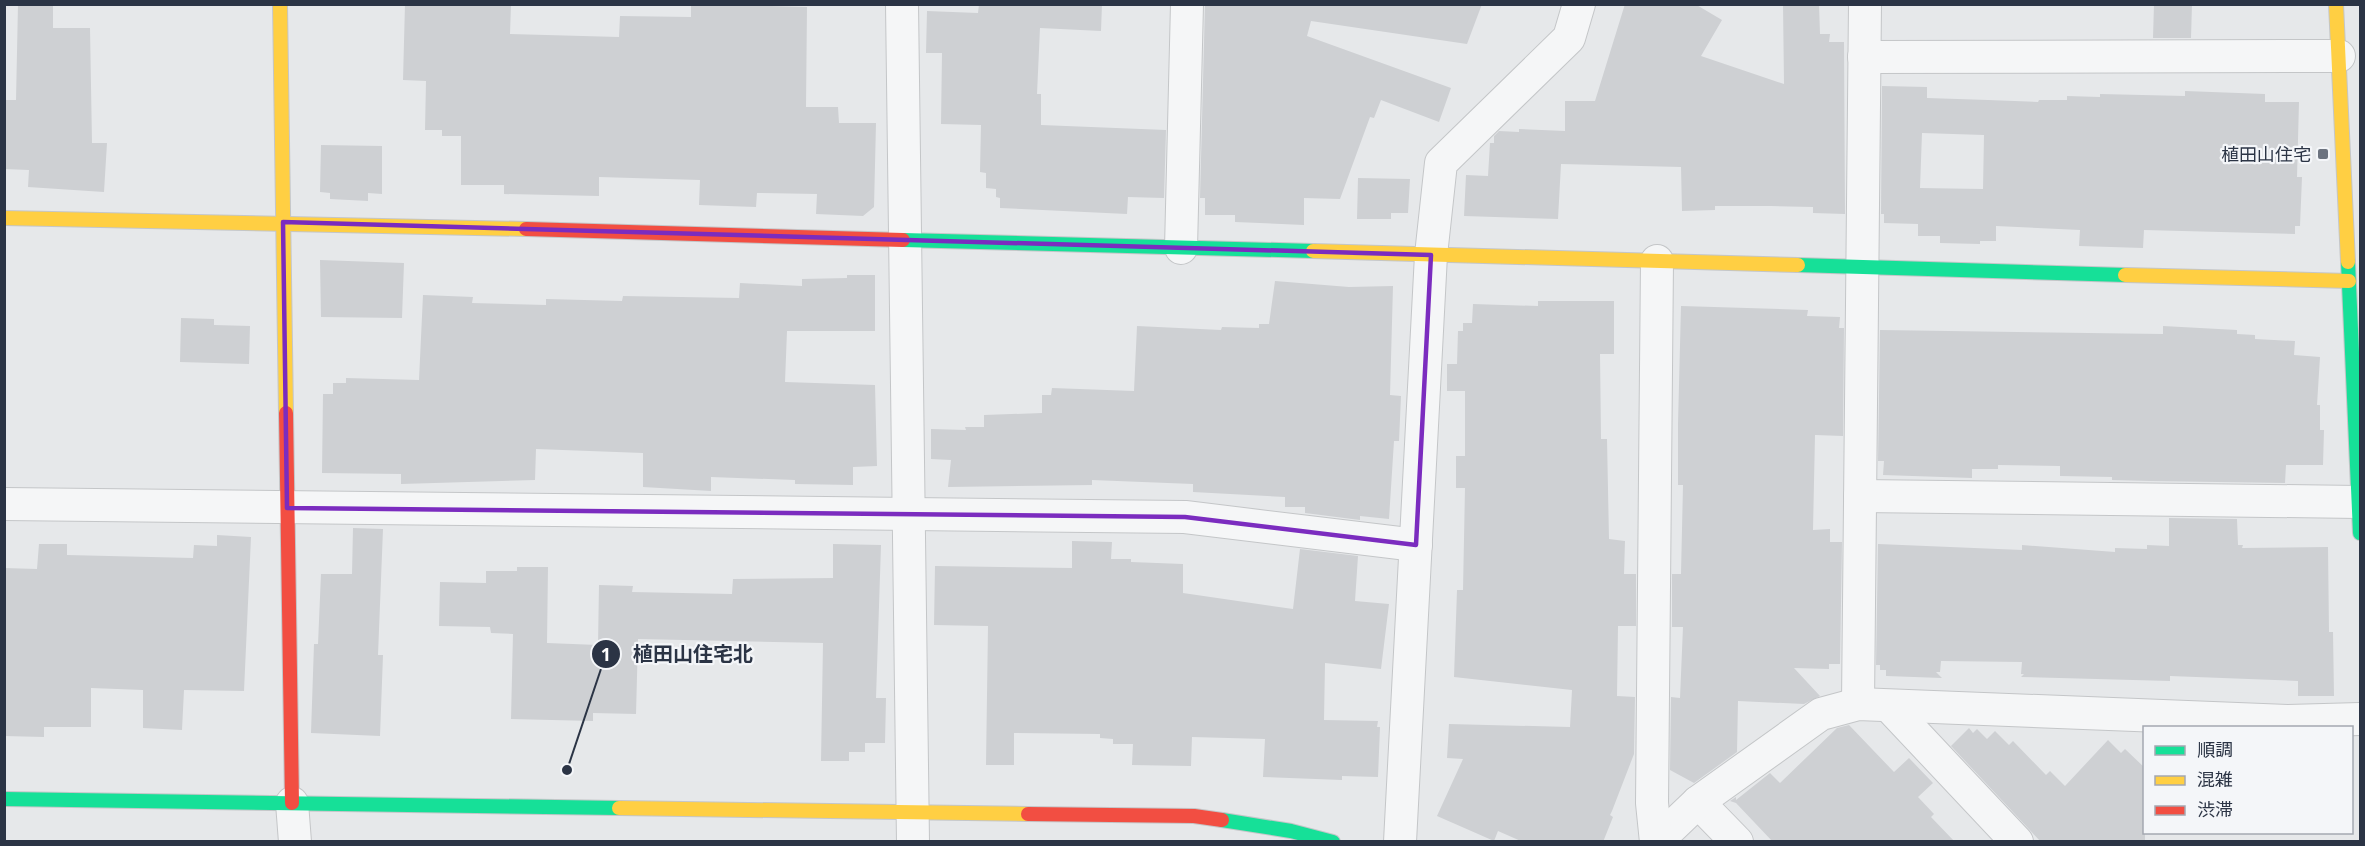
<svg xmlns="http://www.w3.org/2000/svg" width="2365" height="846" font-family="'Open Sans','Noto Sans JP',sans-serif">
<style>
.building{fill:#ced0d3;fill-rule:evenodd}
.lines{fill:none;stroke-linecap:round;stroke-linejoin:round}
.street-casing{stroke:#c4c6c8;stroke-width:34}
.fast-casing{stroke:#c4c6c8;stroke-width:16}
.slow-casing{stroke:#c4c6c8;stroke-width:16}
.jam-casing{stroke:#c4c6c8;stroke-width:16}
.street{stroke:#f5f6f7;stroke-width:32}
.fast{stroke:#16e098;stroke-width:14}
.slow{stroke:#ffcf43;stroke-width:14}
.jam{stroke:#f24e42;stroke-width:14}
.marked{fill:none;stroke:#7b2cbf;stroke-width:4.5;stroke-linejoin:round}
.poi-dot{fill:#6c737f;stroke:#f4f6f9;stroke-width:2}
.labels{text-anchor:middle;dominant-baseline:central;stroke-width:4.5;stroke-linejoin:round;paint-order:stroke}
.poi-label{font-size:18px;fill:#2b3445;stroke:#f4f6f9;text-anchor:end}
.leader{fill:none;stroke:#2b3445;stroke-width:2}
.callout-dot{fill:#2b3445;stroke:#f4f6f9;stroke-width:2}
.mark-label{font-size:18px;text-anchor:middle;font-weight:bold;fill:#fff}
.callout-label{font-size:20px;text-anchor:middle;font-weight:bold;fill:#2b3445;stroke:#f4f6f9;stroke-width:4.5;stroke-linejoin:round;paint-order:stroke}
</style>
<rect width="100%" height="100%" fill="#e6e8ea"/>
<g class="building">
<polygon points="18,4 53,4 53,28 90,28 92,143 107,143 104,192 28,187 29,170 4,169 4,100 16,100"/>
<polygon points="405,4 511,4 510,34 619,37 620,16 691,17 691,4 807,7 806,107 838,107 839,123 876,123 874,207 863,216 816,214 817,194 757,193 756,207 699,205 700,180 599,177 599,196 504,194 504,185 461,185 461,136 442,136 442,130 425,130 426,81 403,80"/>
<polygon points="979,4 1102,4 1101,31 1040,28 1037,94 1041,94 1041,125 1166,130 1164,198 1128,197 1127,214 1000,208 1000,198 996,197 996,189 986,188 986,173 980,172 981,125 941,124 942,53 926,53 927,11 978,13"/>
<polygon points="1205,4 1482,4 1467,44 1311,21 1307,36 1451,88 1439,122 1381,100 1374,118 1370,117 1340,199 1304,198 1304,225 1235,222 1235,215 1205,215 1205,198 1200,198"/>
<polygon points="1625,4 1695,4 1722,20 1701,56 1784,84 1783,4 1819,4 1820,34 1830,34 1829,42 1844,42 1845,214 1813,213 1813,207 1771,206 1715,206 1715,210 1682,211 1681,167 1561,164 1558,219 1464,216 1466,175 1488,176 1490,143 1494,143 1494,136 1499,131 1519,132 1519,129 1565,131 1565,101 1595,101"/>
<polygon points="2154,4 2192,4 2191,38 2153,38"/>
<path d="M1882 86 1927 87V98L1988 100 2038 102 2039 100H2067V96L2100 97V94L2185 96V91L2265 94V102H2299L2297 177H2302L2300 226H2295V234L2144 230 2143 248 2079 246 2080 230 1996 226V241H1980V244L1940 243V236H1918V224L1884 223V214H1881ZM1922 133 1984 135 1983 189 1920 188Z"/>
<polygon points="321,145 382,146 382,194 368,193 368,201 330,199 330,193 320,192"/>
<polygon points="1358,178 1410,179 1408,213 1391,213 1391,219 1357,219"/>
<polygon points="320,260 404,263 402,318 321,317"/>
<polygon points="847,275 875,275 875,331 787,331 785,382 875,385 877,466 853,467 853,485 795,484 795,480 711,477 711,491 643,487 643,453 536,449 535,480 401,484 401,474 322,473 323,394 333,394 333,383 346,383 346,378 419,380 423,295 473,297 472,303 546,305 546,299 622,301 623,296 739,298 740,283 802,286 802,279 847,278"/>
<polygon points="1275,281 1349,287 1393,286 1390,395 1401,396 1399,441 1394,441 1389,519 1360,516 1360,520 1305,513 1305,507 1285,507 1285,497 1193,492 1193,484 1092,480 1092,485 948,487 951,460 931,459 931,429 966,430 965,427 984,427 984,415 1042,413 1042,395 1051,395 1052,388 1134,391 1137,326 1221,330 1222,327 1259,328 1259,324 1269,324"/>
<polygon points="1538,301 1614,301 1614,354 1600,354 1601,439 1607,439 1609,539 1625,541 1624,574 1636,574 1636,626 1618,626 1617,696 1635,697 1634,754 1612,811 1610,815 1613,817 1603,842 1523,842 1498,831 1494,841 1437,816 1463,759 1447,758 1449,724 1570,727 1572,690 1454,677 1457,590 1463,590 1465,488 1456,488 1456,456 1465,456 1465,391 1447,391 1447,364 1457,364 1458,331 1463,331 1463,323 1472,323 1473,304 1538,306"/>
<polygon points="1681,306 1808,310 1807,316 1840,317 1839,328 1844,328 1843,436 1815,435 1813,530 1830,529 1830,542 1842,542 1840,664 1829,664 1829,669 1794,668 1820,696 1804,704 1738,701 1737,752 1694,783 1670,770 1671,697 1680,698 1683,627 1672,627 1672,574 1681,574 1683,485 1678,485 1678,424"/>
<polygon points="181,318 214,319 214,325 250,326 249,364 180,362"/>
<polygon points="2163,326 2237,330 2237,334 2255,335 2255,339 2295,341 2294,355 2320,357 2317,405 2320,405 2320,430 2324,430 2323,465 2286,465 2285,483 2150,481 2112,480 2112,477 2060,476 2060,466 1998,465 1998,469 1972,469 1972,478 1883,475 1884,461 1878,461 1880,330 2163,334"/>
<polygon points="2169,518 2237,519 2238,545 2243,545 2242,548 2328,547 2329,632 2333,632 2334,696 2298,696 2298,681 2170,676 2170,681 2021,677 2024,674 2021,674 2022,662 1941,661 1940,672 1936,672 1942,678 1886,676 1886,670 1880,670 1880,665 1876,665 1878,544 2022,550 2022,545 2115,552 2115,548 2147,549 2147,545 2169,546"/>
<polygon points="353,528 383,529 378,655 383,655 380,736 311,733 314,644 318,644 321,574 352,574"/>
<polygon points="217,535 251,537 244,691 184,690 182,730 143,728 143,690 91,688 91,727 44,727 44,737 4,736 4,568 37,569 39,544 67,544 67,555 193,558 194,545 217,546"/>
<polygon points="1072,541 1112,542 1111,559 1131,559 1131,562 1183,564 1183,593 1293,609 1300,549 1358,556 1355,601 1389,604 1381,669 1325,663 1324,720 1378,721 1377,727 1380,727 1378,777 1342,776 1342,780 1263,777 1265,739 1192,737 1191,766 1132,765 1133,744 1113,744 1113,739 1100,738 1100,734 1014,733 1014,765 986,765 988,626 934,625 935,566 1072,568"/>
<polygon points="833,544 881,545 876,698 886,698 885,743 865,743 865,752 849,752 849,761 821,761 823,643 638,639 636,714 593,713 593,721 511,719 513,634 491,633 490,627 439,626 440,582 486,583 486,571 517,571 517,567 548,567 547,643 598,645 599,585 633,586 632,592 732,594 733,579 833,578"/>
<polygon points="1849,725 1894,772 1909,758 1933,783 1918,797 1934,814 1931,817 1955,842 1773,842 1736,803 1730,801 1736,797 1736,800 1770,773 1780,783 1837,728"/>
<polygon points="1969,728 1973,733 1977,729 1987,739 1995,731 2009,745 2013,741 2046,775 2050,771 2065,786 2108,740 2121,753 2125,749 2145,768 2145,842 2041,842 1951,746"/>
</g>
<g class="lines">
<defs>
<g id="street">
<polyline points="902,4 913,842"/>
<polyline points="1864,57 2339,56"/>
<polyline points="1181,248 1187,4"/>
<polyline points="1860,496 2359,502"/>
<polyline points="4,504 1185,517 1416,545"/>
<polyline points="1858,704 1865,4"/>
<polyline points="1890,707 2017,842"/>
<polyline points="1698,802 1737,842"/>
<polyline points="292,803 295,842"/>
<polyline points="1400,842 1431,255 1441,163 1569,38 1579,4"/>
<polyline points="1656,842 1698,802 1821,714 1858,704 2288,721 2360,719"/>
<polyline points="1656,842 1652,803 1657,261"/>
</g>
<g id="fast">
<polyline points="903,240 1313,251"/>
<polyline points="2348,262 2360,533"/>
<polyline points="1798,265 2125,275"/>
<polyline points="4,799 619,808"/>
<polyline points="1222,820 1291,831 1333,842"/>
</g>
<g id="slow">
<polyline points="280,4 286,413"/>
<polyline points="2336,4 2348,262"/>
<polyline points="4,218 526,229"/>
<polyline points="1313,251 1798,265"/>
<polyline points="2125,275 2349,281"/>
<polyline points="619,808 1028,814"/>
</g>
<g id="jam">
<polyline points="526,229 903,240"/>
<polyline points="286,413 292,803"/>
<polyline points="1028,814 1194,816 1222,820"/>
</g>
</defs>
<use href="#street" class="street-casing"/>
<use href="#fast" class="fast-casing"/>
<use href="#slow" class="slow-casing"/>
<use href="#jam" class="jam-casing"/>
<use href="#street" class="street"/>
<use href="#fast" class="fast"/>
<use href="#slow" class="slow"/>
<use href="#jam" class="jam"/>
</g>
<path class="marked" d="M283 222 1431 255 1416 545 1185 517 287 508Z"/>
<rect class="poi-dot" x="2317" y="148" width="12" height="12" rx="3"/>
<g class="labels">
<g class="poi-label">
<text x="2311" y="154">植田山住宅</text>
</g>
</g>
<path class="leader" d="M567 770L606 654"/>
<g class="callout-dot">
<circle cx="567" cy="770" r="6"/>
<circle cx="606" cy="654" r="15"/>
</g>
<g class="mark-label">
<text x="606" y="661">1</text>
</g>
<g class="callout-label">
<text x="693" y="661">植田山住宅北</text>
</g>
<rect width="2365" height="846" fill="none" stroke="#2b3445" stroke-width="12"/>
<rect x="2143" y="726" width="210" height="108" fill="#f4f6f9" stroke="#a4a8b1" stroke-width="1.5"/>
<rect x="2155" y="746" width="30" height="9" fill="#16e098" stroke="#a4a8b1" stroke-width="1.5"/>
<text x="2197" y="756" font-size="18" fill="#2b3445">順調</text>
<rect x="2155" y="776" width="30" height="9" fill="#ffcf43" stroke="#a4a8b1" stroke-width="1.5"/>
<text x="2197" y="786" font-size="18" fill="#2b3445">混雑</text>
<rect x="2155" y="806" width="30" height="9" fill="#f24e42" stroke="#a4a8b1" stroke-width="1.5"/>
<text x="2197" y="816" font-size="18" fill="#2b3445">渋滞</text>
</svg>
